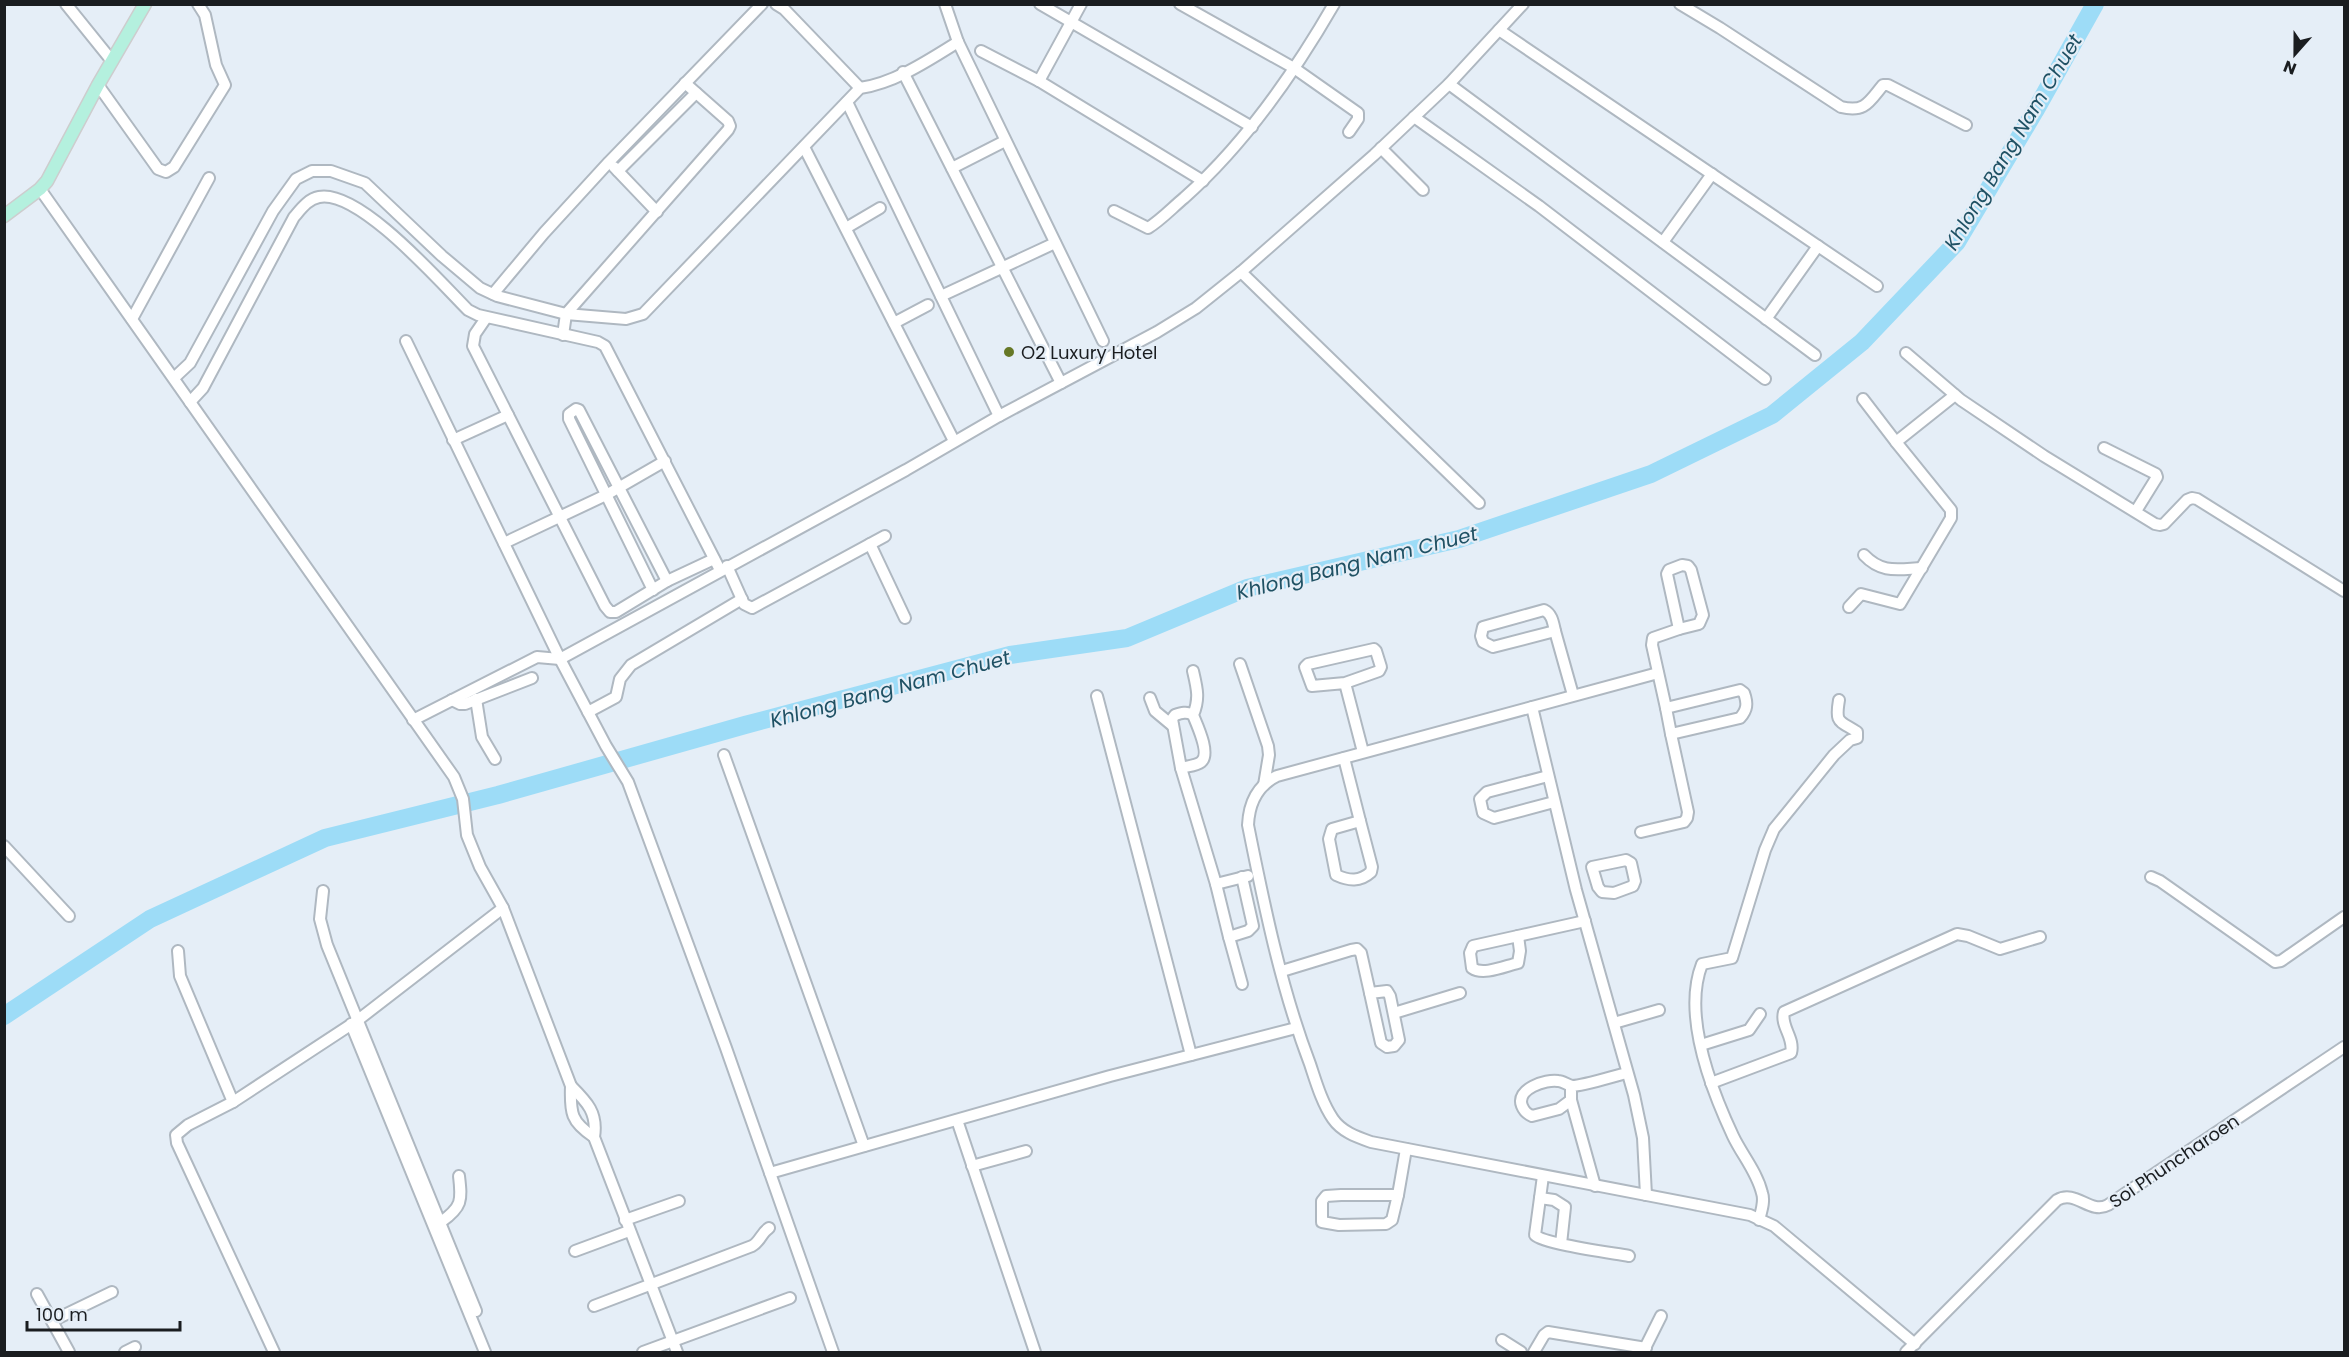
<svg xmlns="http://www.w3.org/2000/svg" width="2349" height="1357" font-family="Poppins,sans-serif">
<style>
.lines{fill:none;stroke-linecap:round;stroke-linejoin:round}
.river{stroke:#9ddcf7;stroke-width:18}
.minor-casing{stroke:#afb8c1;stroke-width:14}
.major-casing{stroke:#cdcdce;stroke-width:15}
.minor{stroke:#fff;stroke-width:10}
.major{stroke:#b4f0de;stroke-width:12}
.poi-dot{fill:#667826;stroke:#e5eef7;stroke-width:2}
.labels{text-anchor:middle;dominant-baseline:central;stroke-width:4.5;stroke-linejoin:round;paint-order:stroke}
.poi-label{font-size:18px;fill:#1a1d20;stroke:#e5eef7;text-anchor:start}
.street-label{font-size:18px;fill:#1a1d20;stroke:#e5eef7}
.water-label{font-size:20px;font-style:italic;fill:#1f5164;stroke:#e5eef7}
</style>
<rect width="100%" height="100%" fill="#e5eef7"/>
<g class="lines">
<polyline class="river" points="4,1016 150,919 325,838 498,795 745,725 1010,655 1127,638 1247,588 1459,539 1651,474 1772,415 1862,342 1957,242 2035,111 2095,4"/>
<defs>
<g id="minor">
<polyline points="66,4 112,61"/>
<polyline points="776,4 784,9 860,88"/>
<polyline points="945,4 958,42 1103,341"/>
<polyline points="1040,4 1252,127"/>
<polyline points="1180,4 1294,68 1358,113 1358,119 1349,132"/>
<path d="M1680 4 1720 28 1841 107C1865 113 1869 102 1883 85H1888L1966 125"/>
<polyline points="1499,30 1877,286"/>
<polyline points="981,51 1039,81 1203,181"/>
<polyline points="903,72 1061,383"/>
<polyline points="1039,81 1081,4"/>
<polyline points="1449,84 1815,355"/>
<polyline points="98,85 158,169 166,172 174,167 225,85 216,65 205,15 198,4"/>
<polyline points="847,102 999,416"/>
<polyline points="1414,117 1539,206 1765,379"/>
<polyline points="804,147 954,441"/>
<polyline points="1381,148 1423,190"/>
<polyline points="614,167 657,212"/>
<polyline points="952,168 1005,141"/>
<polyline points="618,171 696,93"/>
<path d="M40 189 454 777 463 799 467 835 480 867 503 908 571 1086C570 1113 571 1122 594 1137"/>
<path d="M1114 211 1148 228C1161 220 1172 208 1184 198 1245 144 1293 75 1334 4"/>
<polyline points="846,228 880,208"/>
<polyline points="1663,242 1712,174"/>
<polyline points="1241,272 1479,503"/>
<polyline points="493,294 544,233 609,162 762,4"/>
<polyline points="941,296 1055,243"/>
<polyline points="486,318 475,334 473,346 605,606 610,612 616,612 667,581 714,559"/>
<polyline points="132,319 209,178"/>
<polyline points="1766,319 1818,246"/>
<polyline points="894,323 928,305"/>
<polyline points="563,335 566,314 728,130 730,126 728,121 685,83"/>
<polyline points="406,341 560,659 606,746 628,782 726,1048 833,1352"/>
<polyline points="1906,353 1961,400 2044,456 2155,524 2160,525 2164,524 2187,500 2192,498 2197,499 2344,591"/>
<path d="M174 378 190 363 273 211 296 179 312 171H331L365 183 442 256 480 288 497 296 566 314 626 319 643 314 860 88C895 83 929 60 958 42"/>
<polyline points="1863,399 1896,442"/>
<path d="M190 402 203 388 294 217C301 209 308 199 319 197 359 189 440 282 468 310L478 315 598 342 605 346 720 570"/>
<polyline points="453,440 508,415"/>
<polyline points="2104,448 2156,474 2157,477 2136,511"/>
<polyline points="504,543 606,495 665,461"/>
<polyline points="870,544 905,618"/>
<path d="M1864 555C1882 574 1898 569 1922 568"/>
<polygon points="1682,565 1688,566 1691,570 1703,615 1699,624 1679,629 1667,574 1669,570"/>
<polyline points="727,566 744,604 752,608 885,536"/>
<polyline points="653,590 569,419 569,414 576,409 579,410 667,581"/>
<polyline points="1849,607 1861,594 1900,604 1951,518 1951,510 1896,442 1955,395"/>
<path d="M1544 610C1552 614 1553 622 1555 631L1493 647 1483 642 1481 636 1483 627Z"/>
<polyline points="1555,631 1573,695"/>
<polyline points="1240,664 1268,746 1269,755 1264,785"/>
<path d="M1658 673 1277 776C1256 786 1249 804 1248 825 1264 905 1281 988 1310 1064 1316 1082 1322 1103 1333 1119 1342 1132 1357 1137 1371 1142L1750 1215 1774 1226 1915 1344"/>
<polyline points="1345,683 1312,686 1305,667 1308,664 1374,649 1376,651 1381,667 1379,671 1345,683 1363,752"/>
<path d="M1740 690 1744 693C1748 704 1747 710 1740 718L1671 734 1666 708Z"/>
<polyline points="1097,696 1191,1055"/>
<polyline points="1150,698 1155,711 1173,726"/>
<polyline points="476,699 482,737 495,759"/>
<polyline points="452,700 460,704 465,704 532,678"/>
<polyline points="1532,707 1576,890 1634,1095 1643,1138 1646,1195"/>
<polyline points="1666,708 1652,645 1653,638 1679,629"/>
<polyline points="588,712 616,697 620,679 631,665 742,599"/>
<path d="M1193 715C1187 711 1181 713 1175 715L1172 719 1181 768C1187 766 1196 766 1201 762 1211 754 1197 725 1193 715 1200 699 1197 688 1193 671"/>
<polyline points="413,720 537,657 560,659 906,470 999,416 1157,332 1196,308 1241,272 1374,155 1449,84 1523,4"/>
<polyline points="724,755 864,1146"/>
<polyline points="1344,758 1360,821"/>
<polyline points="1181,768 1216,884 1229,937 1248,931 1253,926 1242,877"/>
<polyline points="1548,776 1487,792 1480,799 1483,813 1494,818 1554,802"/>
<path d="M1360 821 1372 867 1371 872C1360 882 1349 881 1336 875L1329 839 1332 829Z"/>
<polyline points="1641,832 1684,822 1687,818 1688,812 1671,734"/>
<polyline points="4,846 69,916"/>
<polygon points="1626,860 1631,863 1635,881 1633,886 1614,893 1602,892 1598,887 1592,867"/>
<polyline points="2151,877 2160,881 2275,962 2281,961 2344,917"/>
<polyline points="1216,884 1248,876"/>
<polyline points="323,891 320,919 327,945 476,1311"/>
<path d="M1518 936 1520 951 1518 963C1505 966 1483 976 1472 968L1470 953 1473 946Z"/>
<polyline points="1518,936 1585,921"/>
<polyline points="1229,937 1242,984"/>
<polyline points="178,951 180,976 233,1102"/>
<polyline points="1282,971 1351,950 1357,949 1361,953 1370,993"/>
<polygon points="1387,991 1390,996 1399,1040 1394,1046 1387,1047 1381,1043 1370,993"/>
<polyline points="1394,1013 1460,993"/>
<polyline points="1614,1023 1659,1010"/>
<polyline points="351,1024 485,1352"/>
<polyline points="1701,1045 1749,1030 1760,1014"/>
<path d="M1711 1083 1791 1053C1795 1038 1780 1026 1784 1012L1957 934 1968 936 2000 949 2040 937"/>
<path d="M571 1086C587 1102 598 1113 594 1137L677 1352"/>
<path d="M1571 1086V1100L1559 1109 1532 1116C1527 1114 1524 1111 1522 1106 1515 1089 1546 1079 1558 1081 1563 1081 1567 1085 1572 1086 1583 1086 1614 1076 1627 1073"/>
<polyline points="1571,1100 1595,1186"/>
<polyline points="957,1120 1035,1352"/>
<polyline points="972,1166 1026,1151"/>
<polyline points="770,1173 1110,1076 1296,1028"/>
<polygon points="1341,1195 1398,1195 1392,1220 1386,1224 1339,1225 1322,1222 1322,1201 1326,1196"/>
<polyline points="1398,1195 1406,1149"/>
<polyline points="1540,1198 1543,1176"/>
<polyline points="625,1220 679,1201"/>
<path d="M1759 1220C1761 1212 1765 1201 1762 1193 1757 1172 1742 1155 1733 1136 1711 1089 1682 1015 1702 964L1732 958 1765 850 1774 829 1834 755 1850 740 1857 738V732C1839 720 1835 724 1839 700"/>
<path d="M441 1222C462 1207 462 1201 459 1176"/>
<path d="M1561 1244 1565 1207 1554 1200 1540 1198 1535 1235C1544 1244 1613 1253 1629 1256"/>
<polyline points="575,1251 629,1231"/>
<polyline points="37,1294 69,1352"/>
<path d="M594 1306 752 1246C760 1242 761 1233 769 1228"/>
<polyline points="52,1321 112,1292"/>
<polyline points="1502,1340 1521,1352"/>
<polyline points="125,1352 135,1347"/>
<polyline points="274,1352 177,1143 176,1135 188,1125 233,1102 358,1020 503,908"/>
<polyline points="643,1352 790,1298"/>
<polyline points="1534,1352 1544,1335 1548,1332 1646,1348"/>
<polyline points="1643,1352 1661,1316"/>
<path d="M1906 1352 2057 1200C2076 1189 2090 1215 2108 1205L2344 1047"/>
</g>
<polyline id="major" points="4,216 40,189 47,181 98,85 145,4"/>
</defs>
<use href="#minor" class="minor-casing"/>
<use href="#major" class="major-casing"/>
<use href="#minor" class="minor"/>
<use href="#major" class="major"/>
</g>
<circle class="poi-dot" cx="1009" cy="352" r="6"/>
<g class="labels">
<g class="poi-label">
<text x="1021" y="352">O2 Luxury Hotel</text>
</g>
<g class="street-label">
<text transform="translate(2174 1161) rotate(-34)">Soi Phuncharoen</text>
</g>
<g class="water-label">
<text transform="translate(2013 142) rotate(-59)">Khlong Bang Nam Chuet</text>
<text transform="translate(1357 563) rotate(-14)">Khlong Bang Nam Chuet</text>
<text transform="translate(890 689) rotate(-15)">Khlong Bang Nam Chuet</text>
</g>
</g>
<rect width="2349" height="1357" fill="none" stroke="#1a1d20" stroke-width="12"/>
<g transform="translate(2295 54) rotate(201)" stroke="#e5eef7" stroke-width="4.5" paint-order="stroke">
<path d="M0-4.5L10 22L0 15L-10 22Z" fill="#1a1d20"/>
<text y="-9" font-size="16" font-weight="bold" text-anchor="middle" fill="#1a1d20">N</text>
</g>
<path d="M27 1321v9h153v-9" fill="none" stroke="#1a1d20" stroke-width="3"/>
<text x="36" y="1321" font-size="18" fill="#1a1d20" stroke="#e5eef7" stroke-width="4.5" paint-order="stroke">100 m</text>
</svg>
